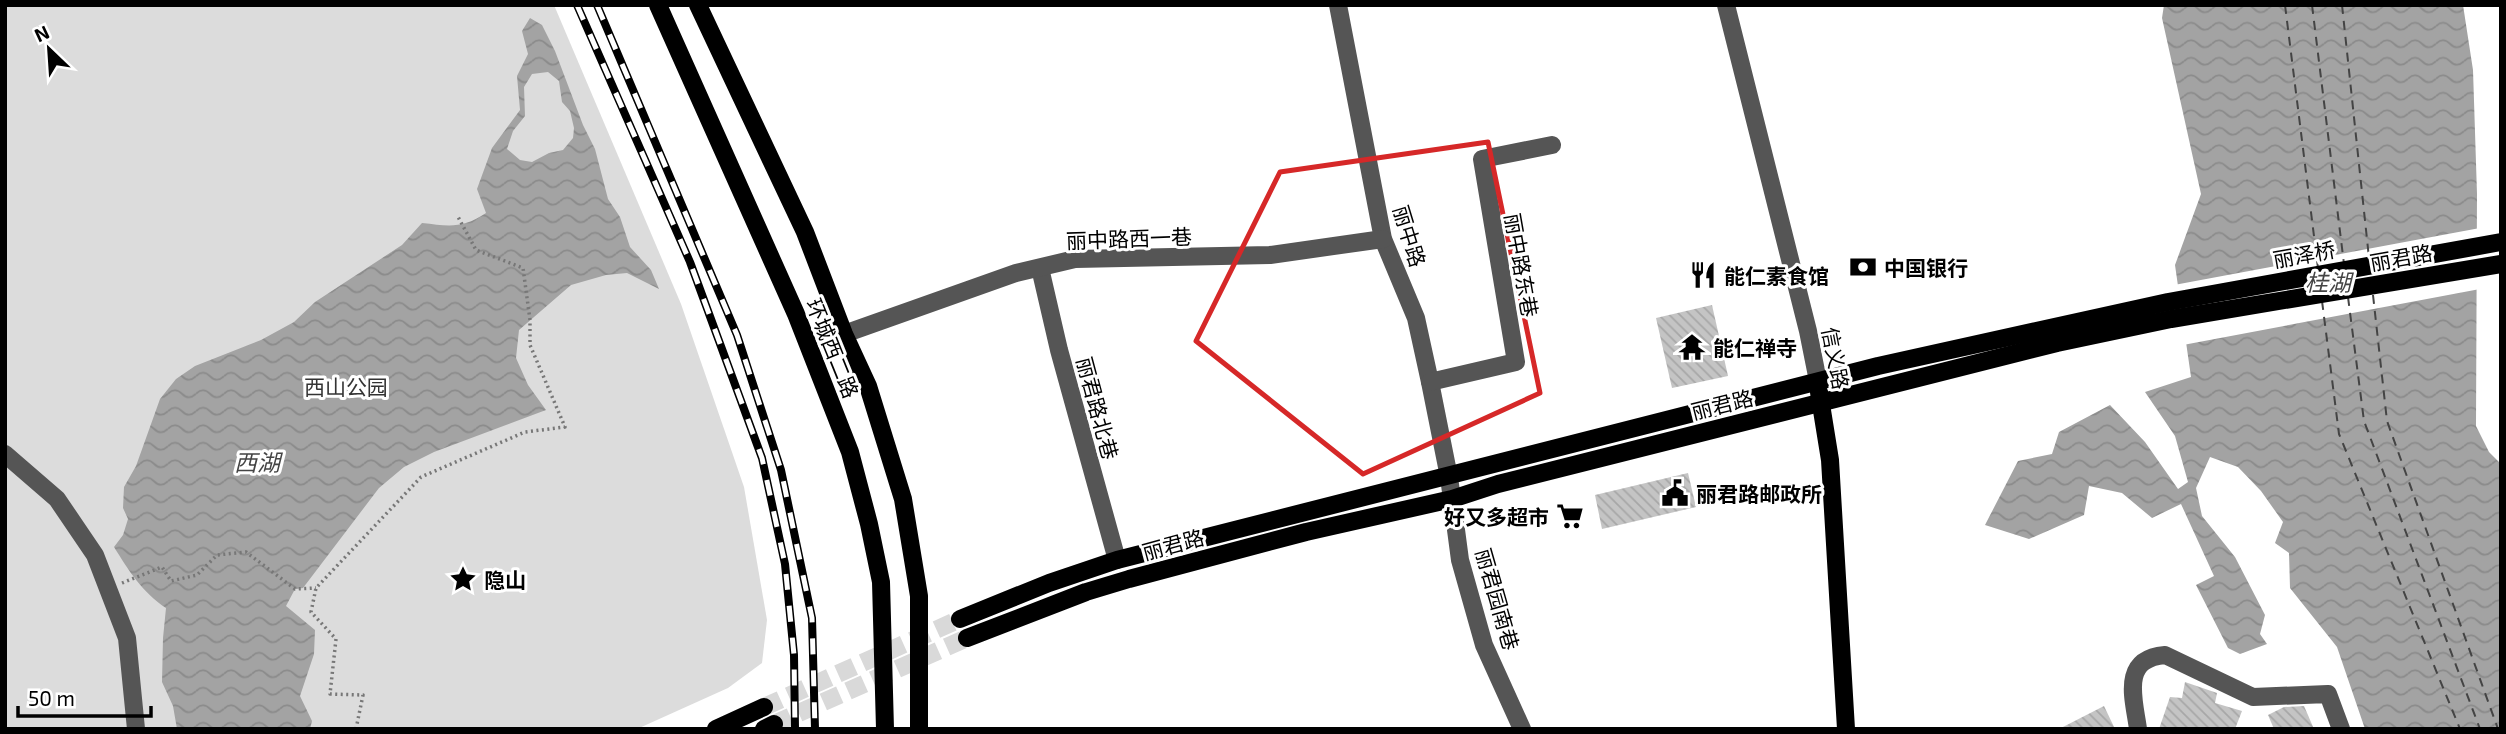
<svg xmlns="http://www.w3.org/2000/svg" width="2506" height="734" font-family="'Exo 2','Noto Sans SC',sans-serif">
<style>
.park{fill:#dcdcdc}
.water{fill:url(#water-waves);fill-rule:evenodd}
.pier{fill:#fff}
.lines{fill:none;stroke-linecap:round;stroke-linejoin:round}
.ferry{stroke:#444;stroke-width:2;stroke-dasharray:9 7;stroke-linecap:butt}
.building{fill:url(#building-back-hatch)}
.major-tunnel{stroke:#d9d9d9;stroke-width:18;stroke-dasharray:18 9;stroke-linecap:butt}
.path{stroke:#777;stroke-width:3.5;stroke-dasharray:2 3.5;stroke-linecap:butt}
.minor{stroke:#555;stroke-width:18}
.major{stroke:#000;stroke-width:18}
.rail-casing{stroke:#000;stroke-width:8}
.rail{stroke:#fff;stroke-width:5;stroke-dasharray:16;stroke-linecap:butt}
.marked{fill:none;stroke:#d62828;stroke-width:5;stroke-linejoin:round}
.labels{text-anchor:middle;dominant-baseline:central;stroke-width:6;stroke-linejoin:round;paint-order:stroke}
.street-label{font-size:21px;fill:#000;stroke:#fff}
.poi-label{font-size:21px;font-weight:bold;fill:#000;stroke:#fff;text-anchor:start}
.park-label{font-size:21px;fill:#333;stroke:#fff}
.water-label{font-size:23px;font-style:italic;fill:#444;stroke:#fff}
</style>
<defs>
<pattern id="water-waves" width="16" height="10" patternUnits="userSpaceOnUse" patternTransform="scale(1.75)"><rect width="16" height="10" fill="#a3a3a3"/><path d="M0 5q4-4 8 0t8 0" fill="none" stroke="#8b8b8b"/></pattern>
<pattern id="building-back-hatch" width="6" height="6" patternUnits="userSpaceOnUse" patternTransform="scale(1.75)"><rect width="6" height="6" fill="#c4c4c4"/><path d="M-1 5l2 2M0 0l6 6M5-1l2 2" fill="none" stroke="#a7a7a7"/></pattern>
</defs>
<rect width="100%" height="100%" fill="#fff"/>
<polygon class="park" points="5,5 554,5 681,304 744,487 767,620 762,663 728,688 637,729 5,729"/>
<g class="water">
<polygon points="2164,5 2463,5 2473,70 2477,194 2476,426 2489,452 2501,464 2501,729 2365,729 2337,647 2290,588 2289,553 2275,543 2283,522 2261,491 2238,467 2210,457 2196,488 2202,516 2235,557 2265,615 2260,634 2267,644 2240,654 2228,648 2196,585 2214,576 2181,504 2152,518 2122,493 2089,486 2084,515 2029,539 1985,525 2018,461 2052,454 2059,432 2110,405 2145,442 2178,489 2188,482 2175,436 2145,392 2191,377 2175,265 2201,194 2162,18"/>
<path d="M530 18 542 25 555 51 583 125 595 149 608 199 620 217 630 247 651 270 659 289 627 273 606 275 571 285 519 330 516 358 528 385 546 410 434 452 404 467 379 488 303 588 295 589 286 606 315 630 314 654 300 696 312 721 310 729H177L173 706 162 682 163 638 166 608C142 592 129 571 114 547L123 535 128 519 123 508 124 487 136 466 160 399 176 379 195 366 261 340 294 322 315 302 402 245 422 223C449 226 462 229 486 213L477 189 492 148 520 110 517 76 528 54 522 31ZM548 72 559 81 562 102 570 111 574 128 573 138 563 150 549 153 532 162 520 160 507 149 513 131 525 116 524 87 532 74Z"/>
</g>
<polygon class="pier" points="2480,228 2480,289 2183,345 2174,285"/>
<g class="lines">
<g class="ferry">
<polyline points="2285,5 2318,268"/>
<polyline points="2312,5 2344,264"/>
<polyline points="2342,5 2369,258"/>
<polyline points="2373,295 2387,421 2498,729"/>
<polyline points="2348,297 2364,421 2480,729"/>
<polyline points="2322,301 2339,434 2460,729"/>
</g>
</g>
<g class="building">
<polygon points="1712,305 1728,376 1672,388 1656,318"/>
<polygon points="1688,473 1696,507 1602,529 1595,495"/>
<polygon points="2185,682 2217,693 2215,703 2242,711 2235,729 2159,729 2170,697 2182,698"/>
<polygon points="2104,706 2115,729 2059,729"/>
<polygon points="2304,706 2314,729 2274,729 2268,715 2284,707"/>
</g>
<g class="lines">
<g class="major-tunnel">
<polyline points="764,707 960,619"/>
<polyline points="774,724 967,638"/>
</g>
<g class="path">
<polyline points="122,583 162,567 171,581 197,575 217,555 246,552 295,589 316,588"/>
<polyline points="356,729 363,695 330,694 336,639 311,612 316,588 421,477 525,432 565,427 530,345 530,320 523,268 476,250 457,215"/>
</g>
<g class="minor">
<polyline points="1338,5 1383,239 1416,318 1430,382 1449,477 1460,560 1484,645 1522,729"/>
<polyline points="1726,5 1808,331 1818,381"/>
<polyline points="1040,268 1059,350 1117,560"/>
<polyline points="844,334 1016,273 1075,259 1270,255 1383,239"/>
<polyline points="1430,382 1516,362 1482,159 1552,145"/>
<polyline points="5,454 57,499 95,555 127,638 136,729"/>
<path d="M2138 729C2134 699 2120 659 2165 655L2253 697 2328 694 2341 729"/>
</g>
<g class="major">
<polyline points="658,5 796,314 850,452 869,524 881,582 885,729"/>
<polyline points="698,5 805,232 844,334 868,386 903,499 919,596 919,729"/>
<polyline points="1819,392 1830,460 1846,729"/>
<polyline points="960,619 1049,583 1117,560 1878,366 2168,302 2501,242"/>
<polyline points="967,638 1086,592 1129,579 1306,532 1452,499 1498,484 2057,343 2171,319 2501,264"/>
<polyline points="716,729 764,707"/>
<polyline points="764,729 774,724"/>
</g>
<defs>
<g id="rail">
<polyline points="577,5 690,262 762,458 785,564 794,655 795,729"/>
<polyline points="597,5 737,335 781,470 812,618 815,729"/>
</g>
</defs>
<use href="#rail" class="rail-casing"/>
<use href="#rail" class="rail"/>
</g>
<path class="marked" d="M1488 142 1540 393 1363 474 1196 341 1280 172Z"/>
<defs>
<symbol id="bank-bare" viewBox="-9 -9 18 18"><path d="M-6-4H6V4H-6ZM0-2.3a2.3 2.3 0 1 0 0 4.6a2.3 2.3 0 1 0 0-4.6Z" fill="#000" stroke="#fff" stroke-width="2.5" paint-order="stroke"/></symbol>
<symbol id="restaurant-bare" viewBox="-9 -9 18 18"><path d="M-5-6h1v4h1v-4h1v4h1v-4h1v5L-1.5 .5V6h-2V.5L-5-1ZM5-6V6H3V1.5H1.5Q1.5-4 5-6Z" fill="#000" stroke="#fff" stroke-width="2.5" paint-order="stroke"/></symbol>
<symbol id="temple-bare" viewBox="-9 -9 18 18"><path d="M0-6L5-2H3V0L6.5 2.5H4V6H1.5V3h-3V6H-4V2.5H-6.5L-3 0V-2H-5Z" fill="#000" stroke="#fff" stroke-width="2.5" paint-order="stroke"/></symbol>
<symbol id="civic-bare" viewBox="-9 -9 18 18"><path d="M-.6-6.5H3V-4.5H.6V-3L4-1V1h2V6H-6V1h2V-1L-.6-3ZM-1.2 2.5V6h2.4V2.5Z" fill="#000" stroke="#fff" stroke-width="2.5" paint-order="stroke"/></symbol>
<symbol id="supermarket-bare" viewBox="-9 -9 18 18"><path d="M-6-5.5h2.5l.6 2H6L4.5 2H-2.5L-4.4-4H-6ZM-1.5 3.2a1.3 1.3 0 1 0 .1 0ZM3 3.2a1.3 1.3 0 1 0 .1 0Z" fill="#000" stroke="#fff" stroke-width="2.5" paint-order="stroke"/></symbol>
<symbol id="sight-bare" viewBox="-9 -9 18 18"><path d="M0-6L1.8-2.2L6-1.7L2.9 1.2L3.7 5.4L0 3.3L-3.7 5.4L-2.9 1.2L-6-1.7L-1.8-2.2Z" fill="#000" stroke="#fff" stroke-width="2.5" paint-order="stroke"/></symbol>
</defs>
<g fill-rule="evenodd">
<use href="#bank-bare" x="1844" y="248" width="38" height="38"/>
<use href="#restaurant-bare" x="1684" y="256" width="38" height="38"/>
<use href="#temple-bare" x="1673" y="328" width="38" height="38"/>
<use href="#civic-bare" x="1656" y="474" width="38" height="38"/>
<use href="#supermarket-bare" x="1551" y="497" width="38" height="38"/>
<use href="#sight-bare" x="444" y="560" width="38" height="38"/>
</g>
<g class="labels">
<g class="street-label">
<text transform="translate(1410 236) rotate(73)">丽中路</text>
<text transform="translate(1129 238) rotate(-2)">丽中路西一巷</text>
<text transform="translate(2304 254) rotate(-10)">丽泽桥</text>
<text transform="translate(2401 257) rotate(-10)">丽君路</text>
<text transform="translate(1522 265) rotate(80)">丽中路东巷</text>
<text transform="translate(833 348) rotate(68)">环城西二路</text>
<text transform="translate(1836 358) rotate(79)">信义路</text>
<text transform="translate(1722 404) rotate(-14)">丽君路</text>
<text transform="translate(1098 408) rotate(75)">丽君路北巷</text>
<text transform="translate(1173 544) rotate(-15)">丽君路</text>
<text transform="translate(1498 599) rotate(74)">丽君园南巷</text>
</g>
<g class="poi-label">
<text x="1884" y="267">中国银行</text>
<text x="1724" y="275">能仁素食馆</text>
<text x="1713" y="347">能仁禅寺</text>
<text x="1696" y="493">丽君路邮政所</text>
<text x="1549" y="516" text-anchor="end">好又多超市</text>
<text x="484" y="579">隐山</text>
</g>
<g class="park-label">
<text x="346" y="386">西山公园</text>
</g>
<g class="water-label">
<text x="2328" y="282">桂湖</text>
<text x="257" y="462">西湖</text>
</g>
</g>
<rect width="2506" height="734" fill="none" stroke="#000000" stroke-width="14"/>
<g transform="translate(49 49) rotate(335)" stroke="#ffffff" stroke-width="5" paint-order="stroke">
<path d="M0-5L12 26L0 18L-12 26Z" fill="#000000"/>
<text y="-10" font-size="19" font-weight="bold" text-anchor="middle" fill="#000000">N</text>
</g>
<path d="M18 706v10h133v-10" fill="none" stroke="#000000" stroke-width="3.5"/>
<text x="28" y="706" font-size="21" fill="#000000" stroke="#ffffff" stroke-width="5" paint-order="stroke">50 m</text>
</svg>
